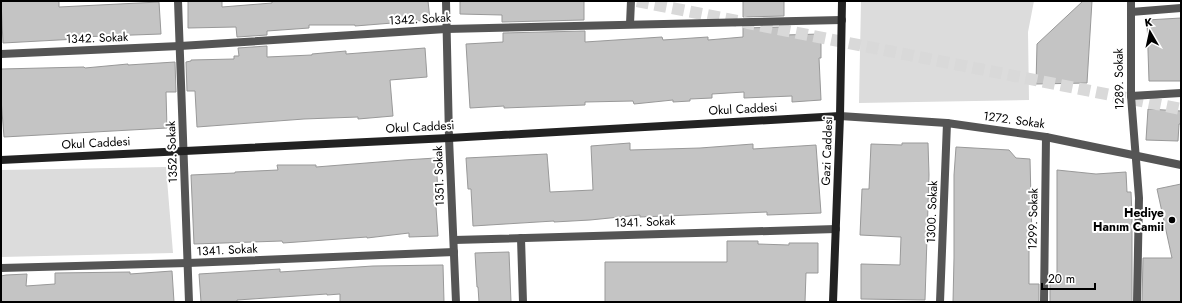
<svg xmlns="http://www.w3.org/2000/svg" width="1182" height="303" font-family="Jost,sans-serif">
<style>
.green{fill:#dcdcdc}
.building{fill:#c4c4c4;stroke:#999}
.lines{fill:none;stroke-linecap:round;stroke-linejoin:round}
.motorway-tunnel{stroke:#d9d9d9;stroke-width:12;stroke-dasharray:12 6;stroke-linecap:butt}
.minor{stroke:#555;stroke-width:8}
.tertiary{stroke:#555;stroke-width:8}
.secondary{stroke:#222;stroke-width:8}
.poi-dot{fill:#000;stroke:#fff;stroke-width:1.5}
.labels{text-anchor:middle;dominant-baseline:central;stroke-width:4;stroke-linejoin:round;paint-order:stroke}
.street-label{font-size:12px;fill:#000;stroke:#fff}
.poi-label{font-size:12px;font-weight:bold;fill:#000;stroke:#fff;text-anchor:end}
</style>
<rect width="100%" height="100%" fill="#fff"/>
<g class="green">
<polygon points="861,1 1034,1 1028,32 1029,100 859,103"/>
<polygon points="166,167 173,253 1,257 1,170"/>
</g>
<g class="building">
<polygon points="1,1 59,1 59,7 159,2 161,34 77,37 77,39 3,43"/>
<polygon points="188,1 222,1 222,7 272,3 272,1 428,1 430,20 355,26 355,25 309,25 309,28 267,31 267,35 237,37 236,27 188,28"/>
<polygon points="460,1 584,1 584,20 502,22 502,15 460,14"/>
<polygon points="743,1 784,1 784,16 743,17"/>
<polygon points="1083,1 1092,1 1087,83 1036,84 1037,44"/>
<polygon points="1181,18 1181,81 1149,81 1147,20"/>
<polygon points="784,27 784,35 821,34 821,58 819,58 821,100 792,102 792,96 744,98 744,92 712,94 712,98 690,99 690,101 673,102 673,100 634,104 633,101 585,102 585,105 504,108 504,106 470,108 466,44 503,42 503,33 585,31 585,42 662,37 663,40 708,37 708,40 743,37 743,28"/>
<polygon points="267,46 267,57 312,55 312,54 346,51 346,54 425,48 427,77 390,80 393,116 358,119 358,117 304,119 197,127 195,91 187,91 186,62 191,61 191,60 234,59 234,56 239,56 238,48"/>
<polygon points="175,62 176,92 166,92 167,128 4,137 1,99 1,69 84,67 85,68 128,64 128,65"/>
<polygon points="1148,109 1181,111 1181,124 1179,124 1178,141 1146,140"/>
<polygon points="630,143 630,150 700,148 753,144 753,149 816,145 821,213 767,215 767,212 640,217 640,215 590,220 554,222 554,221 473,226 471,189 468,189 466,158 547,154 550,192 593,190 591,146"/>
<polygon points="902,143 928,143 929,175 925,300 861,299 861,264 900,265 901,237 860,235 862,189 869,189 871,144 902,145"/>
<polygon points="956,147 1009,150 1016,158 1030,159 1032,240 1029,240 1029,284 1039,284 1039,302 953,302 954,258 954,175"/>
<polygon points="436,158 438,193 435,193 438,236 409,237 409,233 367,238 367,237 283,243 282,241 194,244 191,175 235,173 235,172 278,170 277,165 316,165 316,167 404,160"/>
<polygon points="1057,170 1096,174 1126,172 1127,192 1131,192 1132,215 1132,302 1050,302 1050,284 1055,284 1056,276 1057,276"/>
<polygon points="1181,184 1181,302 1142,302 1143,258 1172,258 1157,189"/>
<polygon points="727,241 758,241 758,244 789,245 789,243 818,243 818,273 806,273 805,302 605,302 605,262 727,262"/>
<polygon points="509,252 511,302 479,302 478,287 477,287 475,253"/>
<polygon points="443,265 444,302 340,302 340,294 327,295 327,294 237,300 237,302 201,302 199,274 280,269 280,272 373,266"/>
<polygon points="172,271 174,302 1,302 1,276 6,275 27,274 26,286 55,284 55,273 130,272 130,274"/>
</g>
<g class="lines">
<polyline class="motorway-tunnel" points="637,1 1181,109"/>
<g class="minor">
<polyline points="178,1 189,302"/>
<polyline points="446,1 449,138 456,302"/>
<polyline points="1131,1 1131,96 1139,198 1137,302"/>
<polyline points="1131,12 1181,8"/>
<polyline points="630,24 631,1"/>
<polyline points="1,54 180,46 446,29 842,20"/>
<polyline points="1131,96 1181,93"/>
<polyline points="521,238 523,302"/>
<polyline points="454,240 836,229"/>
<polyline points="1,268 188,263 454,252"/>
<polyline points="940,302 947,123"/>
<polyline points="1044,302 1046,137"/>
</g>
<polyline class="tertiary" points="840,116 947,123 1046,137 1181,165"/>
<g class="secondary">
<polyline points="1,160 449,138 840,116"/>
<polyline points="833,302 840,116 842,1"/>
</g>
</g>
<circle class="poi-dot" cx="1172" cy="220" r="4"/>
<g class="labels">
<g class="street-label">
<text transform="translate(420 19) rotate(-3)">1342. Sokak</text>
<text transform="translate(97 38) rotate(-2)">1342. Sokak</text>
<text transform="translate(1119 79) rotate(-91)">1289. Sokak</text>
<text transform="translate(743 109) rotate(-3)">Okul Caddesi</text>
<text transform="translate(1014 120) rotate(8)">1272. Sokak</text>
<text transform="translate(420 127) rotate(-3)">Okul Caddesi</text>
<text transform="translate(96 143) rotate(-3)">Okul Caddesi</text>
<text transform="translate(827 151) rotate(-88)">Gazi Caddesi</text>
<text transform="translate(172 152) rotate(-92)">1352. Sokak</text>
<text transform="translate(439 176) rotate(-92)">1351. Sokak</text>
<text transform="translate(932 212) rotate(-88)">1300. Sokak</text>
<text transform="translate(1033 219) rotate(-89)">1299. Sokak</text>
<text transform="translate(645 222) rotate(-2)">1341. Sokak</text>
<text transform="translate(227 250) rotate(-3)">1341. Sokak</text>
</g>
<g class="poi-label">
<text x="1164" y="213">Hediye<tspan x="1164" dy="14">Hanım Camii</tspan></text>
</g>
</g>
<rect width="1182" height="303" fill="none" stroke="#000000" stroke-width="4"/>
<g transform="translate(1150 32) rotate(351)" stroke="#ffffff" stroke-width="3" paint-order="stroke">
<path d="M0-3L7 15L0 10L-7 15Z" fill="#000000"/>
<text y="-6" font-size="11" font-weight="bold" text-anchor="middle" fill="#000000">K</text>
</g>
<path d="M1042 283v6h53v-6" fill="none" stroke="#000000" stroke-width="2"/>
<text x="1048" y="283" font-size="12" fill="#000000" stroke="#ffffff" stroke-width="3" paint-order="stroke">20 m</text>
</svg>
